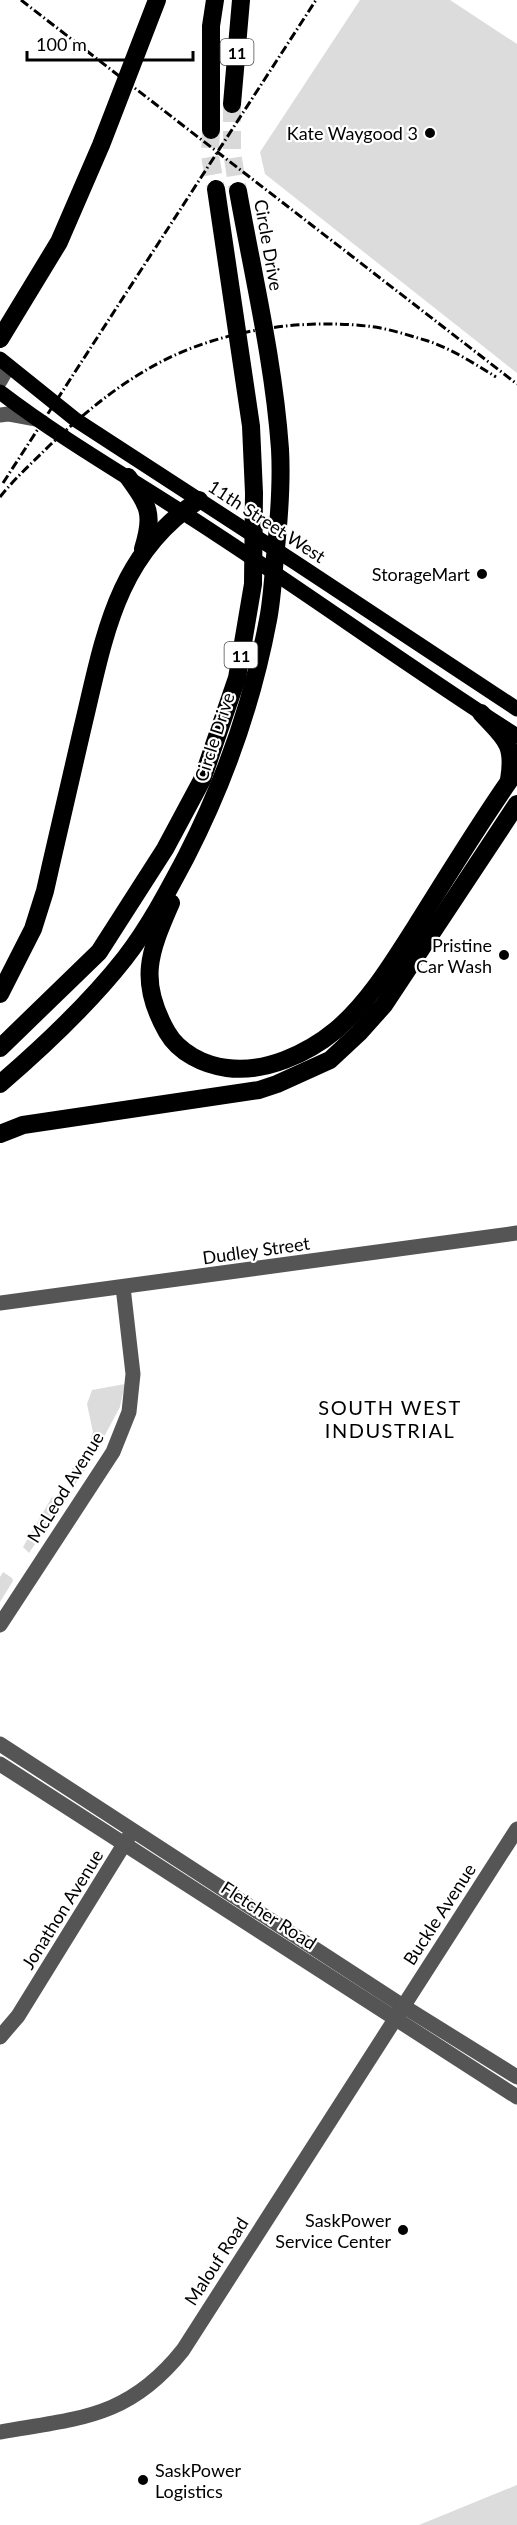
<svg xmlns="http://www.w3.org/2000/svg" width="517" height="2525" font-family="Lato,sans-serif">
<style>
.green{fill:#dcdcdc}
.lines{fill:none;stroke-linecap:round;stroke-linejoin:round}
.highway-tunnel{stroke:#d9d9d9;stroke-width:18;stroke-dasharray:18 9;stroke-linecap:butt}
.minor{stroke:#555;stroke-width:15}
.major{stroke:#000;stroke-width:15}
.highway{stroke:#000;stroke-width:18}
.rail{stroke:#000;stroke-width:3;stroke-dasharray:9 3 1.5 3;stroke-linecap:butt}
.poi-dot{fill:#000;stroke:#fff;stroke-width:2}
.labels{text-anchor:middle;dominant-baseline:central;stroke-width:4.5;stroke-linejoin:round;paint-order:stroke}
.shield{fill:#fff;stroke:#4c4c4c;stroke-width:1.5}
.shield-label{font-size:16px;font-weight:bold;fill:#000}
.poi-label{font-size:18px;fill:#000;stroke:#fff;text-anchor:end}
.street-label{font-size:18px;fill:#000;stroke:#fff}
.neighbourhood-label{font-size:20px;letter-spacing:1.5px;fill:#000;stroke:#fff}
</style>
<rect width="100%" height="100%" fill="#fff"/>
<g class="green">
<polygon points="360,0 450,0 517,44 517,373 265,174 260,152"/>
<polygon points="125,1384 120,1407 99,1446 90,1440 93,1432 87,1404 92,1390"/>
<polygon points="82,1454 91,1461 75,1484 66,1478"/>
<polygon points="52,1497 62,1504 29,1553 23,1547"/>
<polygon points="3,1572 12,1578 13,1581 0,1602 0,1577"/>
<polygon points="517,2485 517,2525 419,2525"/>
</g>
<g class="lines">
<g class="highway-tunnel">
<polyline points="232,104 232,152 238,191"/>
<polyline points="211,130 210,156 216,189"/>
</g>
<g class="minor">
<polyline points="0,381 8,367"/>
<polyline points="0,415 8,414 35,419"/>
<polyline points="0,1303 517,1233"/>
<polyline points="0,1625 113,1452 129,1412 133,1374 123,1287"/>
<polyline points="0,1744 403,2006 517,2077"/>
<polyline points="0,1764 517,2097"/>
<polyline points="0,2037 18,2016 128,1838"/>
<path d="M0 2432C80 2418 129 2418 183 2350L517 1829"/>
</g>
<g class="major">
<polyline points="0,359 76,420 296,563 517,709"/>
<path d="M0 392C68 444 144 486 216 534 317 600 415 671 517 736"/>
</g>
<g class="highway">
<polyline points="232,104 241,0"/>
<polyline points="211,130 211,26 215,0"/>
<polyline points="0,339 59,242 101,145 157,0"/>
<path d="M128 477C149 506 154 514 143 549"/>
<path d="M481 713C505 739 515 743 509 780"/>
<path d="M171 903C149 953 138 981 167 1032 179 1053 204 1065 227 1068 265 1073 307 1054 336 1030 369 1002 393 962 416 926 449 874 481 820 517 770"/>
<path d="M0 994 33 929 45 891C57 837 70 783 82 730 104 639 115 555 199 500"/>
<polyline points="0,1048 99,952 165,849 202,780 237,678 253,584 254,493 251,426 216,189"/>
<path d="M0 1084C44 1046 89 1004 125 958 149 927 168 891 186 857 225 781 252 705 268 620 272 600 273 578 275 557 279 521 282 485 280 449 274 363 253 275 238 191"/>
<polyline points="0,1134 23,1125 259,1090 277,1084 330,1060 359,1033 384,1005 517,804"/>
</g>
<g class="rail">
<polyline points="21,0 517,384"/>
<polyline points="3,483 316,0"/>
<path d="M0 497C15 478 33 462 50 445 79 418 109 392 143 372 209 331 299 317 375 327 393 330 411 336 428 341 452 349 475 364 496 377"/>
</g>
</g>
<g class="poi-dot">
<circle cx="430" cy="133" r="6"/>
<circle cx="482" cy="574" r="6"/>
<circle cx="504" cy="955" r="6"/>
<circle cx="403" cy="2230" r="6"/>
<circle cx="143" cy="2480" r="6"/>
</g>
<g class="labels">
<g class="shield">
<rect x="220.5" y="39" width="33" height="26" rx="4.5"/>
<rect x="224.5" y="642" width="33" height="26" rx="4.5"/>
</g>
<g class="shield-label">
<text x="237" y="52">11</text>
<text x="241" y="655">11</text>
</g>
<g class="poi-label">
<text x="418" y="133">Kate Waygood 3</text>
<text x="470" y="574">StorageMart</text>
<text x="492" y="945">Pristine<tspan x="492" dy="21">Car Wash</tspan></text>
<text x="391" y="2220">SaskPower<tspan x="391" dy="21">Service Center</tspan></text>
<text x="155" y="2470" text-anchor="start">SaskPower<tspan x="155" dy="21">Logistics</tspan></text>
</g>
<g class="street-label">
<text transform="translate(269 245) rotate(80)">Circle Drive</text>
<text transform="translate(267 521) rotate(33)">11th Street West</text>
<text transform="translate(214 737) rotate(-72)">Circle Drive</text>
<text transform="translate(256 1250) rotate(-8)">Dudley Street</text>
<text transform="translate(65 1487) rotate(-58)">McLeod Avenue</text>
<text transform="translate(62 1909) rotate(-58)">Jonathon Avenue</text>
<text transform="translate(439 1914) rotate(-57)">Buckle Avenue</text>
<text transform="translate(269 1915) rotate(33)">Fletcher Road</text>
<text transform="translate(216 2261) rotate(-57)">Malouf Road</text>
</g>
<g class="neighbourhood-label">
<text x="390" y="1407">SOUTH WEST<tspan x="390" dy="23">INDUSTRIAL</tspan></text>
</g>
</g>
<path d="M27 51v9h166v-9" fill="none" stroke="#000000" stroke-width="3"/>
<text x="36" y="51" font-size="18" fill="#000000" stroke="#ffffff" stroke-width="4.5" paint-order="stroke">100 m</text>
</svg>
